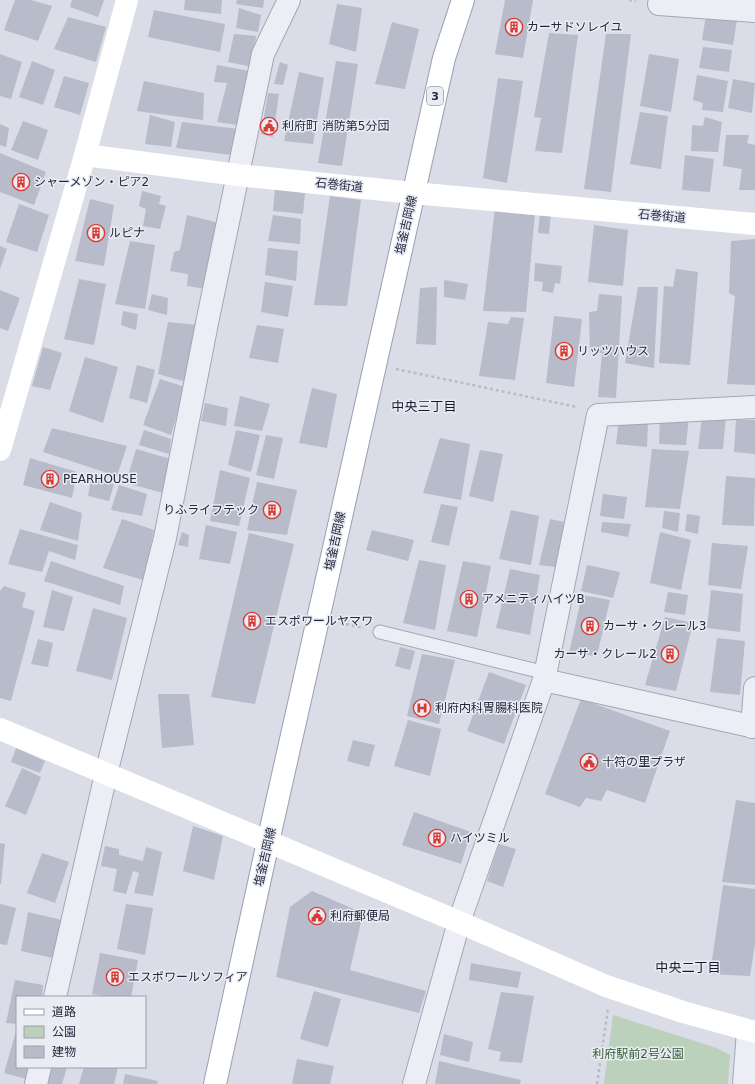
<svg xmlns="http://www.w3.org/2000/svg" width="755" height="1084" font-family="'DejaVu Sans','Noto Sans JP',sans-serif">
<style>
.green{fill:#bcd1bb}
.building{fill:#b7bbca}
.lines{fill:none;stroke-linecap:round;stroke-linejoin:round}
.lane-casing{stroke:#a3a7b4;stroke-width:15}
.street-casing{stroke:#a3a7b4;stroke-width:24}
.primary-casing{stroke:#999eb3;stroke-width:24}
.path{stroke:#b9bbc5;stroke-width:2.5;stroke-dasharray:3 3;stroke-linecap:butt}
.lane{stroke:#edeef5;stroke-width:13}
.street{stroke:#edeef5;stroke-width:22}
.secondary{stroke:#fff;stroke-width:22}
.primary{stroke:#fff;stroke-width:22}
.labels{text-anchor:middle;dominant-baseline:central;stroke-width:3;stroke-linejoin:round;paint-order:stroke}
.shield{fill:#eaecf4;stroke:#5f6374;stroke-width:1}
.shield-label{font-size:11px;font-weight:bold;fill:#24283d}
.poi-label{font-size:12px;fill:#24283d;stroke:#eaecf4;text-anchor:start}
.street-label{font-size:12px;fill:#24283d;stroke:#eaecf4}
.park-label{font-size:12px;fill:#305a30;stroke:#eaecf4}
.neighbourhood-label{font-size:13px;fill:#161a2e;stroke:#eaecf4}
</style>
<rect width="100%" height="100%" fill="#dadde7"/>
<polygon class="green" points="613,1015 717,1048 730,1055 728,1084 604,1084"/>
<g class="building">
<polygon points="15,0 31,0 52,6 38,41 4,30"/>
<polygon points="72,0 104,0 98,17 70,7"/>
<polygon points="185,0 222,0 221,14 184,10"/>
<polygon points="237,0 264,0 263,8 236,4"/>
<polygon points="505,0 533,0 523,58 495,54"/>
<polygon points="337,4 362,8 356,52 329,44"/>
<polygon points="239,8 261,15 258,32 236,28"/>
<polygon points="154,10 225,24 220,52 148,37"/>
<polygon points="706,15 737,20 733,45 702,40"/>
<polygon points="68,17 106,27 96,62 54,49"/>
<polygon points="392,22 419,29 405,89 375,84"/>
<polygon points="549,33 578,35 562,153 535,151 541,118 534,117"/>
<polygon points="234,34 256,36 252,67 228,62"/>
<polygon points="606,34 631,34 611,192 584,189"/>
<polygon points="703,47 732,50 729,72 699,68"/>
<polygon points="0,54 22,62 11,99 0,96"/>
<polygon points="649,54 679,59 671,112 640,106"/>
<polygon points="32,61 55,70 43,105 19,97"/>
<polygon points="336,61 358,64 342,166 318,163"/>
<polygon points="280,62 288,65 283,85 274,84"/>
<polygon points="217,65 250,71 238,125 217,122 227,83 214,82"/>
<polygon points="299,72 324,78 313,144 284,141"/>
<polygon points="697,75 728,81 723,112 702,110 703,103 693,100"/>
<polygon points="64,76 89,83 80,115 54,107"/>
<polygon points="498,78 523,81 507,183 483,178"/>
<polygon points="733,79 755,83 752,113 728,108"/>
<polygon points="144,81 204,93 203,120 137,111"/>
<polygon points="268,93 279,94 273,137 261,134"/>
<polygon points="640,112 668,116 661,169 630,164"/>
<polygon points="150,115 175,122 171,147 145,144"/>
<polygon points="705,117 722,122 718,152 691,151 692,125 703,126"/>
<polygon points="23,121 48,130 38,160 11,150"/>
<polygon points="182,122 238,129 231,155 176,148"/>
<polygon points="0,124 9,128 6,147 0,145"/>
<polygon points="726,135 749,135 747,143 755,145 755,190 739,190 742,169 723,166"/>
<polygon points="0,153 46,172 34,205 0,192"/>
<polygon points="685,155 714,159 710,192 682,190"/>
<polygon points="275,188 305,193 303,214 273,211"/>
<polygon points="142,191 161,196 159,204 166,206 160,229 143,226 146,209 139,206"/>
<polygon points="330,196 361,200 347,306 314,305"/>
<polygon points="90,199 114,205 104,266 75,261"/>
<polygon points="19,204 49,215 37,252 6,242"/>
<polygon points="495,208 535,213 526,312 483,311"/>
<polygon points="540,213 551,214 549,234 538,233"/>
<polygon points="187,215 219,223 206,289 187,286 188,274 170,271 174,252 180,250"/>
<polygon points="273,215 301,219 300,244 268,241"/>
<polygon points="594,225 628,230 623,286 588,282"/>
<polygon points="755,239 755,385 727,384 735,296 729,293 731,241"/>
<polygon points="130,241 155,245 145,309 115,304"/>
<polygon points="0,246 7,249 0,269"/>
<polygon points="268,248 298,251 296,281 265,275"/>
<polygon points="535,263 562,266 560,284 555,283 553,293 542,291 543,282 534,281"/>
<polygon points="676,269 698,272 690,365 659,363 664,286 673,287"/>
<polygon points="79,279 106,284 94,345 64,339"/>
<polygon points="444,280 468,284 465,300 444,297"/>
<polygon points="265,282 293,286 288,317 261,312"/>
<polygon points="437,287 436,345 416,344 420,288"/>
<polygon points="638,287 658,287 654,368 625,363"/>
<polygon points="0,290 20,298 8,331 0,328"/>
<polygon points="152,294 168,298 167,315 148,310"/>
<polygon points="599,294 622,296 616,398 598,397 602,353 590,352 589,312 597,311"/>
<polygon points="123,311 138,314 136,330 121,325"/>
<polygon points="554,316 582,319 574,387 546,383"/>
<polygon points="511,317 524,318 515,380 479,376 488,322 508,324"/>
<polygon points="168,322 197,325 186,382 158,374"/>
<polygon points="257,325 284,329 278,363 249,358"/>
<polygon points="43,347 62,353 50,390 32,386"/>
<polygon points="85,357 118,367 103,423 69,411"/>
<polygon points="137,365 155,370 147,403 129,398"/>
<polygon points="160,379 185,387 171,435 143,425"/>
<polygon points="312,388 337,394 327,448 299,443"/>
<polygon points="240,396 270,404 262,431 234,426"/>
<polygon points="205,403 228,408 226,426 201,421"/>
<polygon points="726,416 723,449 698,449 702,417"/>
<polygon points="689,417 686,445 659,444 660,418"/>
<polygon points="619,420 648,421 647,447 616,444"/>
<polygon points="736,420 755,420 755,454 734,452"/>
<polygon points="52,428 127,446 117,476 43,452"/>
<polygon points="144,430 171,439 169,454 139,445"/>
<polygon points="236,430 260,435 251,472 228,465"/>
<polygon points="266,435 283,438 274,479 256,475"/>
<polygon points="440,438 470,444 461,500 423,493"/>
<polygon points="136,449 171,459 163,493 126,483"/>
<polygon points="652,449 689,451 680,509 645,507"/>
<polygon points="480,450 503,454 493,502 469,496"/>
<polygon points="30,458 77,472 72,498 23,485"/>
<polygon points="220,470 250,478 239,526 210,521"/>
<polygon points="726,476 755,478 754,526 722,525"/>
<polygon points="91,479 114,484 109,501 88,496"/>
<polygon points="257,482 297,490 287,535 247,530"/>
<polygon points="119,485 147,494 142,516 111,510"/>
<polygon points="603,494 627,497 624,519 600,516"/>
<polygon points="50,502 82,513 78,541 40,530"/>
<polygon points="441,504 458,507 449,546 431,542"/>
<polygon points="511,510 539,516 531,565 499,559"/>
<polygon points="664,511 680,513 678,532 662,528"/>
<polygon points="687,514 700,516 698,534 685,531"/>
<polygon points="122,519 154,530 143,580 103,568"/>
<polygon points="550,519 564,522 556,567 539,565"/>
<polygon points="602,522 631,524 628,537 601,532"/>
<polygon points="206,525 237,532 230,564 199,559"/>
<polygon points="20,529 78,545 75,560 49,551 42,572 8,564"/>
<polygon points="372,530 414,540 408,561 366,550"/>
<polygon points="182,532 189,535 188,547 178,545"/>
<polygon points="660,532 691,540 681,590 650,583"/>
<polygon points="249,533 294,544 255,704 211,697"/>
<polygon points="712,543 748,546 741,589 708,585"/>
<polygon points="419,560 446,565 435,630 403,623"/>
<polygon points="51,561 124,586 120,605 44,581"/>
<polygon points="463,561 491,566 477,637 447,631"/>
<polygon points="587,565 620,572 613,598 581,591"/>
<polygon points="510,569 540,575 530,635 496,628"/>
<polygon points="4,586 26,593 22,607 35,611 11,701 0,698 0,591"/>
<polygon points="52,590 73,597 64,631 43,627"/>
<polygon points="711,590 743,594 740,632 707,628"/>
<polygon points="668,592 688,595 685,615 664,612"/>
<polygon points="582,595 610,600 597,656 569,653"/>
<polygon points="93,608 127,618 112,680 76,671"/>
<polygon points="665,617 693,623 676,691 645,685"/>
<polygon points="717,638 745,641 740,695 710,692"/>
<polygon points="38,639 53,643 48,667 31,664"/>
<polygon points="400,647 415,651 410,670 395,666"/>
<polygon points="422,654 455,660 439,724 407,716"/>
<polygon points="489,672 526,685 504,744 467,731"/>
<polygon points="158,694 189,694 194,745 162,748"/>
<polygon points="581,699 670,731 645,803 607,790 601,801 586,798 580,807 545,794"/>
<polygon points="408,720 441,729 430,776 394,766"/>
<polygon points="353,740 375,745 369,767 347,761"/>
<polygon points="16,748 45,761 40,773 11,762"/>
<polygon points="22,768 41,777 26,815 5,806"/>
<polygon points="736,800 755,803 755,885 722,882"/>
<polygon points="414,812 471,832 461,864 402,845"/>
<polygon points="193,826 223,836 214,880 183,871"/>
<polygon points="0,843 5,844 1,884 0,884"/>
<polygon points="499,844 516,849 503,887 487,881"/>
<polygon points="105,846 119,849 119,855 143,861 146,847 162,852 153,896 134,893 139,873 133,871 126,894 113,891 117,869 101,866"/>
<polygon points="42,853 69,862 55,903 27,893"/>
<polygon points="723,885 755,889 755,944 750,976 710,974"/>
<polygon points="312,891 363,913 350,970 426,991 419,1013 276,977 290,907"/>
<polygon points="0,904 16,908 7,945 0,944"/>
<polygon points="126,904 153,908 145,955 117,949"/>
<polygon points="28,912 62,920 53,958 21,951"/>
<polygon points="100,953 138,960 131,997 110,997 92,994"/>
<polygon points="471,963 521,972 518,988 469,980"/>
<polygon points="15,980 43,985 42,997 17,997 17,1024 6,1023"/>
<polygon points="314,991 341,999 328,1047 300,1039"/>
<polygon points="501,992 534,996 522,1063 499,1061 501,1052 488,1049"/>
<polygon points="17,1028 17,1067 33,1067 30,1080 4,1073"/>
<polygon points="444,1034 473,1042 469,1062 440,1055"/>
<polygon points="297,1059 334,1066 330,1084 292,1084"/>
<polygon points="439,1061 521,1080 520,1084 435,1084"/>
<polygon points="52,1067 67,1067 62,1084 48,1084"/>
<polygon points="84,1067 118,1067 114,1084 79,1084"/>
<polygon points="125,1074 158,1081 157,1084 123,1084"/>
</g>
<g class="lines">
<defs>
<polyline id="lane" points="380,632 546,673"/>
<g id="street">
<polyline points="660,0 659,4 755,11"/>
<polyline points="544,680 755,727"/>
<polyline points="752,727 755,688"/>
<polyline points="55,997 106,774 165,538 207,323 263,54 289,0"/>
<polyline points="36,1084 40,1067"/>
<polyline points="414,1084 459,922 544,680 598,415 755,407"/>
<polyline points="744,1084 748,1031"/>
</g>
<polyline id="primary" points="215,1084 268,842 444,58 463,0"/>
</defs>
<use href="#lane" class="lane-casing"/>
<use href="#street" class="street-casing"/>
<use href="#primary" class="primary-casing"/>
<g class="path">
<polyline points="629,0 636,1"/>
<polyline points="396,369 577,407"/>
<polyline points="340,623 364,628"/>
<polyline points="597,1084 608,1009"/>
</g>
<use href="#lane" class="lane"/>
<use href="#street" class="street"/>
<g class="secondary">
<polyline points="85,155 238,175 413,193 755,224"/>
<polyline points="0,450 85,155 127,0"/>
<polyline points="0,729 459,922 606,986 683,1012 755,1032"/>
</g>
<use href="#primary" class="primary"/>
</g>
<defs>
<symbol id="building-ring" viewBox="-11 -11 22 22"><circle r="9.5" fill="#eaecf4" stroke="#d93a32" stroke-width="1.5"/><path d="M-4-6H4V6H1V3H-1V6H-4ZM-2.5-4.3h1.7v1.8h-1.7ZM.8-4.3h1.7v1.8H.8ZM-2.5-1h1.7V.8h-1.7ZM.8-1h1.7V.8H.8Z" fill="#d93a32"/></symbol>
<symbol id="civic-ring" viewBox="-11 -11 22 22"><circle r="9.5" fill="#eaecf4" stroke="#d93a32" stroke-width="1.5"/><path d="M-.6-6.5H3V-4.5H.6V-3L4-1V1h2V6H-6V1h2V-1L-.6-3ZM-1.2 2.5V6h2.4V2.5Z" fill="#d93a32"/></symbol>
<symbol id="hospital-ring" viewBox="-11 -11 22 22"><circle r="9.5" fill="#eaecf4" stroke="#d93a32" stroke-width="1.5"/><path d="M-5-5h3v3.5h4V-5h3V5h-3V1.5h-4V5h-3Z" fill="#d93a32"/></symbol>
</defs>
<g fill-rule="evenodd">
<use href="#building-ring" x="504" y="17" width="20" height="20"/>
<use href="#civic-ring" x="259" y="116" width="20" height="20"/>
<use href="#building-ring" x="11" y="172" width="20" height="20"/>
<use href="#building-ring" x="86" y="223" width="20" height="20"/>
<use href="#building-ring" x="554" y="341" width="20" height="20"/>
<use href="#building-ring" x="40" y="469" width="20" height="20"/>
<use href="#building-ring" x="262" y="500" width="20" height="20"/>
<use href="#building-ring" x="459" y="589" width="20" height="20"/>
<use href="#building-ring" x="242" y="611" width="20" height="20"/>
<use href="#building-ring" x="580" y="616" width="20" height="20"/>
<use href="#building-ring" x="660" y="644" width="20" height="20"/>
<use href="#hospital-ring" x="412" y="698" width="20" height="20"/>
<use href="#civic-ring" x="579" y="752" width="20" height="20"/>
<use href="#building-ring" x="427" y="828" width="20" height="20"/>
<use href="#civic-ring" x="307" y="906" width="20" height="20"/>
<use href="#building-ring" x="105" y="967" width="20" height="20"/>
</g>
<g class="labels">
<rect class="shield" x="427" y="87" width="16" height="18" rx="3"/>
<g class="shield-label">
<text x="435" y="96">3</text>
</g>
<g class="poi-label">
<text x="527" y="27">カーサドソレイユ</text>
<text x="282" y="126">利府町 消防第5分団</text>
<text x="34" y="182">シャーメゾン・ピア2</text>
<text x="109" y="233">ルピナ</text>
<text x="577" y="351">リッツハウス</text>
<text x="63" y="479">PEARHOUSE</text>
<text x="259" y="510" text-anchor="end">りふライフテック</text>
<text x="482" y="599">アメニティハイツB</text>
<text x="265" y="621">エスポワールヤマワ</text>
<text x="603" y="626">カーサ・クレール3</text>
<text x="657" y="654" text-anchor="end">カーサ・クレール2</text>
<text x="435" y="708">利府内科胃腸科医院</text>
<text x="602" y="762">十符の里プラザ</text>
<text x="450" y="838">ハイツミル</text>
<text x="330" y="916">利府郵便局</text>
<text x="128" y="977">エスポワールソフィア</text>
</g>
<g class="street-label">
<text transform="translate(339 185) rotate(6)">石巻街道</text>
<text transform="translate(662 216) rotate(5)">石巻街道</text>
<text transform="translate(406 225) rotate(-77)">塩釜吉岡線</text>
<text transform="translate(335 541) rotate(-78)">塩釜吉岡線</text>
<text transform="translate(265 857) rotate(-77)">塩釜吉岡線</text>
</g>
<g class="park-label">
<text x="638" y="1054">利府駅前2号公園</text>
</g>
<g class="neighbourhood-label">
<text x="424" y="406">中央三丁目</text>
<text x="688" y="967">中央二丁目</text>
</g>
</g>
<rect x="16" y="996" width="130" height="72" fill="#eaecf4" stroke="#9b9eab"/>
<rect x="24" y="1009" width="20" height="6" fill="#ffffff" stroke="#9b9eab"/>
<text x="52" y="1016" font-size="12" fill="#24283d">道路</text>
<rect x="24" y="1026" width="20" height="12" fill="#bcd1bb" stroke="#9b9eab"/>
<text x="52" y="1036" font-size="12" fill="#24283d">公園</text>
<rect x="24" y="1046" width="20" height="12" fill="#b7bbca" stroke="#9b9eab"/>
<text x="52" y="1056" font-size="12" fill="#24283d">建物</text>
</svg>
